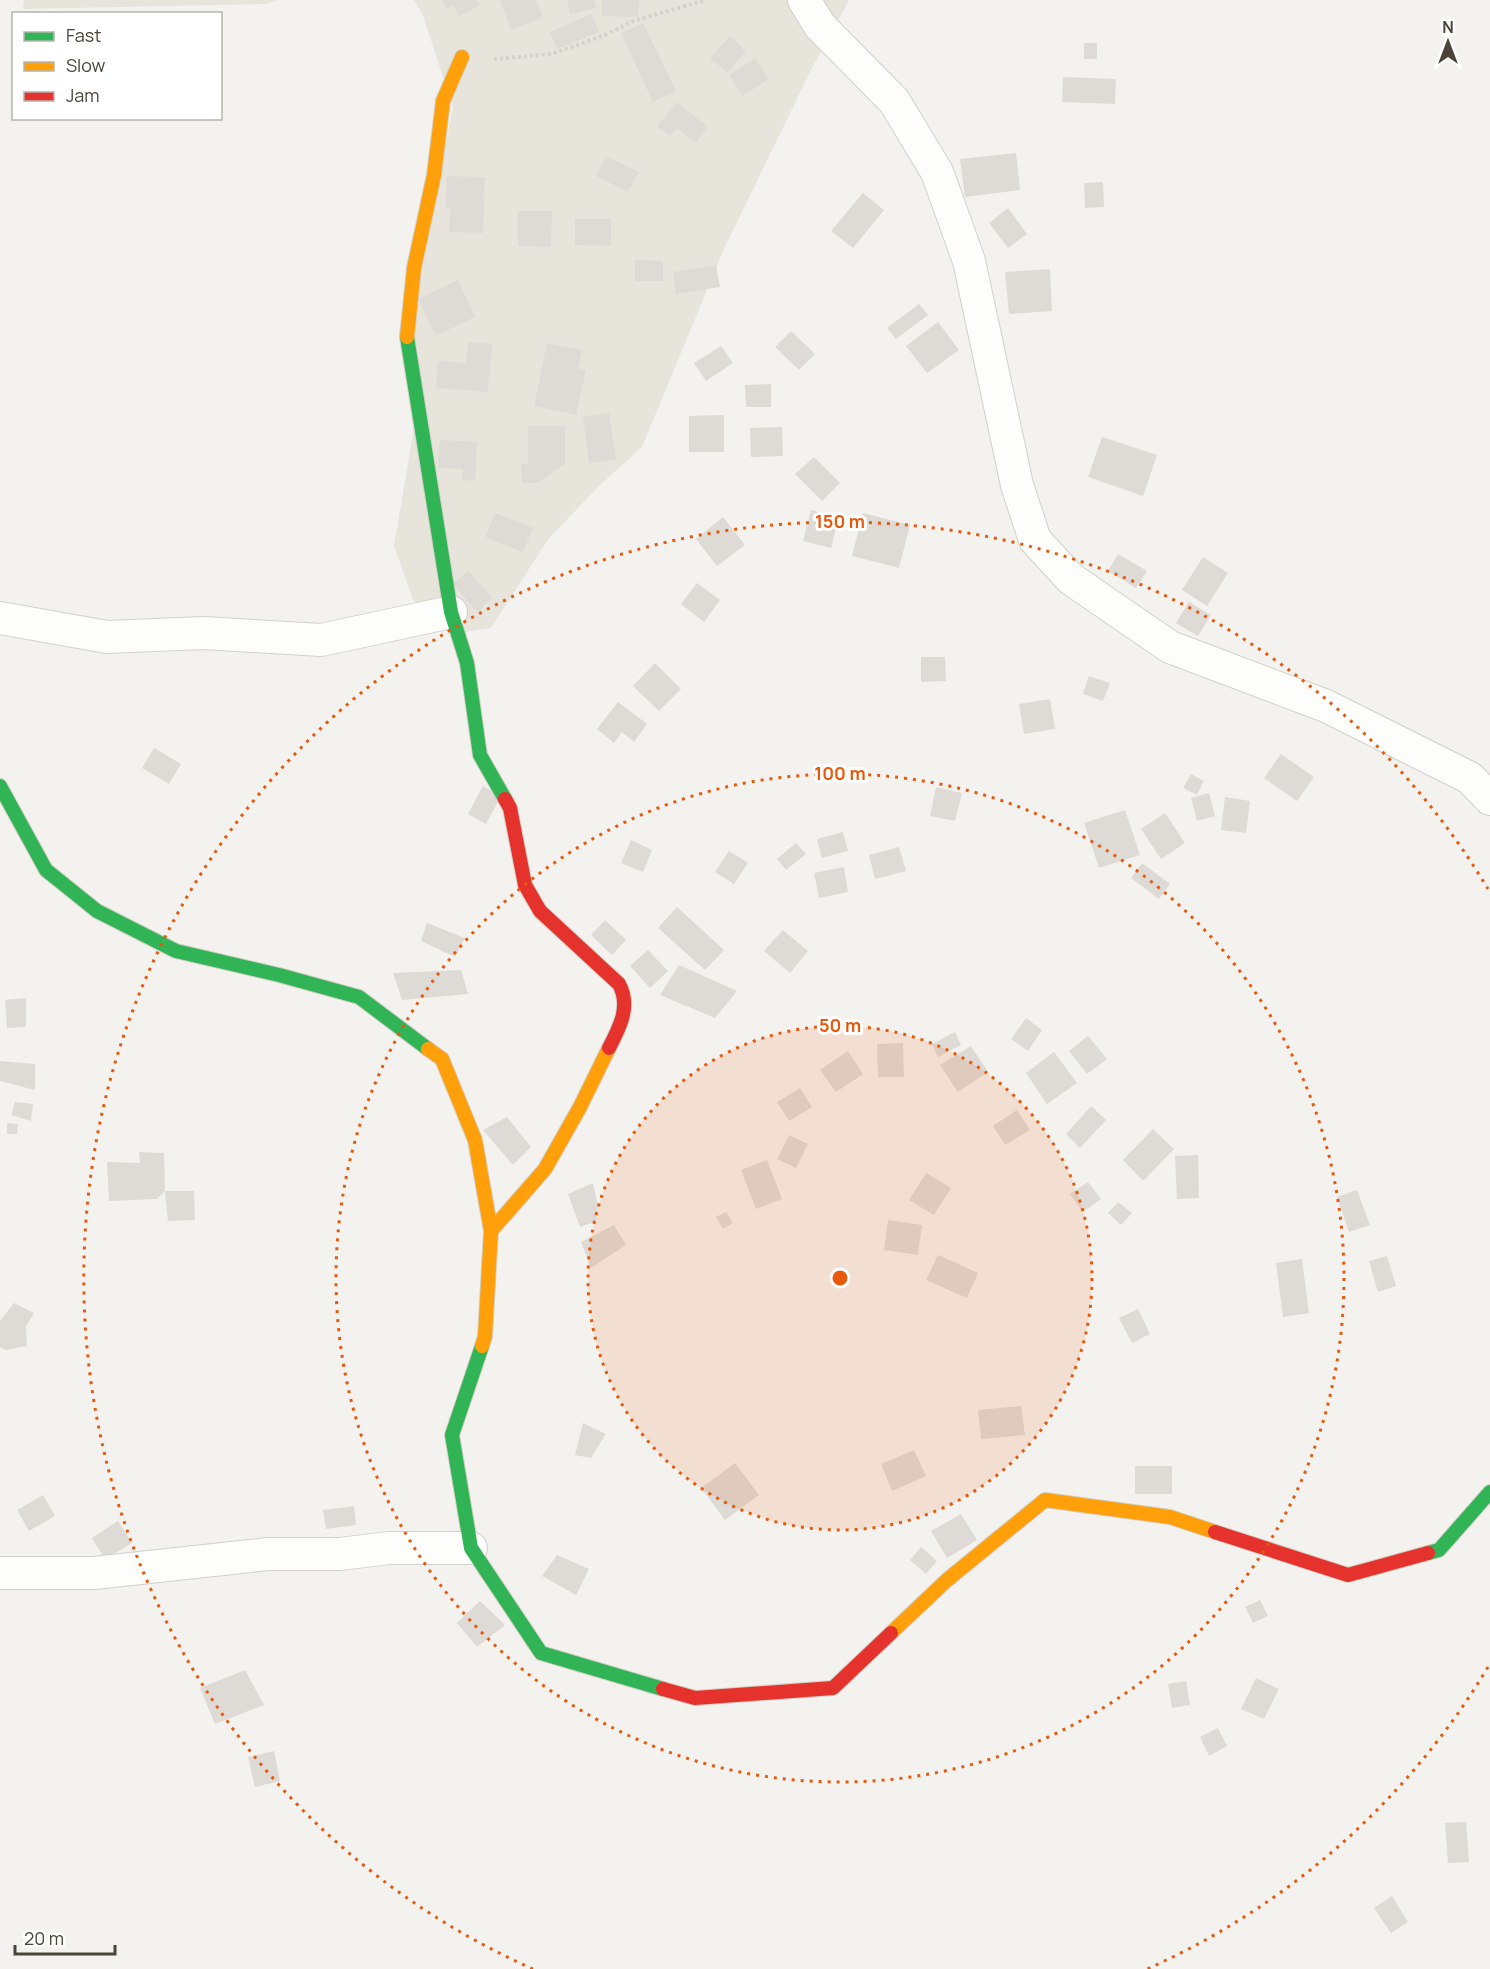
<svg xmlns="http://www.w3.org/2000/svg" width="1490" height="1969" font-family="Manrope,sans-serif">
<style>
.residential{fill:#e7e4dc}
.building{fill:#dedbd6}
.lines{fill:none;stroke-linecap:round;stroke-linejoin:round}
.street-casing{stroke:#d2d0cb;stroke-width:34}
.fast-casing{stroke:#d3cfc5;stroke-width:16}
.slow-casing{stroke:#d3cfc5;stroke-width:16}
.jam-casing{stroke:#d3cfc5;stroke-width:16}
.path{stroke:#d3d2cc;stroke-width:4;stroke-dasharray:3 3;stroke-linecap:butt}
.street{stroke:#fdfdfc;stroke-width:32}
.fast{stroke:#30b455;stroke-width:14}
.slow{stroke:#ff9f0a;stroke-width:14}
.jam{stroke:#e5322d;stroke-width:14}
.ring{fill:none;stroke:#e8590c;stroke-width:3;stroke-dasharray:3 6}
.centre{fill:#e8590c;stroke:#fff;stroke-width:3}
.ring-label{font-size:18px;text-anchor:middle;font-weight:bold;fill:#e8590c;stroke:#fff;stroke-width:6;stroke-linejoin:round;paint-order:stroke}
</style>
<rect width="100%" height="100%" fill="#f4f2ee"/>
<g class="residential">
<polygon points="24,0 279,0 266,4 23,9"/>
<polygon points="414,0 849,0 810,72 724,249 642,447 601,484 549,538 491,628 449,634 413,600 394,546 413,434 414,309 453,107 423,16"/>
</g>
<g class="building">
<polygon points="442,0 478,0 480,5 459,16 453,5 446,9"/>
<polygon points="500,0 536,0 543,18 511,30"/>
<polygon points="567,0 594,0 596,8 570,14"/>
<polygon points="602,0 639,0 638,17 602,16"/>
<polygon points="592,14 599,32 557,49 550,32"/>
<polygon points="643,23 676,91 653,102 621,33"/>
<polygon points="730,36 746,51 727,72 710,58"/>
<rect x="1084" y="43" width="13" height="16"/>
<polygon points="755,58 769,79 742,96 729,75"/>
<polygon points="1063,77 1116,79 1115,104 1062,102"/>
<polygon points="677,102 708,127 695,143 677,128 670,136 657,126"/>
<polygon points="1016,153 1020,190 965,197 960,159"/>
<polygon points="606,156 639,172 628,192 596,176"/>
<polygon points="447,176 485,177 483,233 449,232 450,208 446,208"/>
<polygon points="1103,182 1104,207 1085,208 1084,183"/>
<polygon points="863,193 884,210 853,248 831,231"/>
<polygon points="1008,208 1027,234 1008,248 989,223"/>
<polygon points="518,211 552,211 551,247 518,246"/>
<polygon points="575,219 611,219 611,246 575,245"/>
<polygon points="635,260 663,261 663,281 635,281"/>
<polygon points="716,265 720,287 676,294 673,272"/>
<polygon points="1050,269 1052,311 1009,314 1005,272"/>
<polygon points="458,280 475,317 436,336 418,299"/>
<polygon points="919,304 928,315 896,339 887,328"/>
<polygon points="938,322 959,350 927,373 906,346"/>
<polygon points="791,331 815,354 799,370 775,347"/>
<polygon points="468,342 492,344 488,392 436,388 438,361 466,363"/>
<polygon points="547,343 582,350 578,368 586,370 576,415 534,406"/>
<polygon points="721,346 733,363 706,381 694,363"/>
<polygon points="771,384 771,407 746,407 745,385"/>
<polygon points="609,413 616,459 589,463 583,417"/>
<polygon points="724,415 724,452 689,452 689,416"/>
<polygon points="528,426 565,426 565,464 538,483 522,483 521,464 528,464"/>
<polygon points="782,427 783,456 751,457 750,428"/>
<polygon points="1102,437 1157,455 1143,496 1088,477"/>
<polygon points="440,440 477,442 475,481 462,480 463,469 438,468"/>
<polygon points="814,457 840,483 822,501 795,474"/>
<polygon points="811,510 839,517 831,548 803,541"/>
<polygon points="495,513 533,528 523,552 485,537"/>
<polygon points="863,513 910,525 899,568 852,556"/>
<polygon points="723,517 745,545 717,566 696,539"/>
<polygon points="1118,554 1147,571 1136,588 1108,571"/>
<polygon points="1203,557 1228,573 1207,606 1182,590"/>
<polygon points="468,571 492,598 477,612 453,584"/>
<polygon points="697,583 720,600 704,622 681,604"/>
<polygon points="1189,602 1211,615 1198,636 1176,623"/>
<polygon points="921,657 945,657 946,681 921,682"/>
<polygon points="655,663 681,689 659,711 633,686"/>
<polygon points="1089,676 1110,683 1103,701 1083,694"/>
<polygon points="1050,699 1055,729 1024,734 1019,704"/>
<polygon points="618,702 647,724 634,742 622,732 614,743 597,729"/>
<polygon points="154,748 181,764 169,784 142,768"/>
<polygon points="1281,754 1314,777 1297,801 1264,778"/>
<polygon points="1191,774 1204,781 1197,795 1183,788"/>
<polygon points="483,786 501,796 486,824 468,814"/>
<polygon points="936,787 962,793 955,821 930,816"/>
<polygon points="1209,793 1215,816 1197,821 1191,798"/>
<polygon points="1225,797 1250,801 1246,833 1221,830"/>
<polygon points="1125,810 1140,855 1099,868 1084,823"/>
<polygon points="1165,813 1185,843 1161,859 1141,829"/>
<polygon points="843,832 848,851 822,858 817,839"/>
<polygon points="631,840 652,850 643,872 621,863"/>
<polygon points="796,843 806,854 786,870 777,859"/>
<polygon points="899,847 906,871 875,879 869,855"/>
<polygon points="729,851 748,863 734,884 715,872"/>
<polygon points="1142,863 1170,884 1159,899 1131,878"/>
<polygon points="844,867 848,892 819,898 814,873"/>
<polygon points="677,907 724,950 705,970 658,928"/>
<polygon points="605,920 626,940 612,955 591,935"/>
<polygon points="427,923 465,938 455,957 421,941"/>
<polygon points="783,930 808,951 790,973 764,951"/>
<polygon points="648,950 668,971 650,988 630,966"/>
<polygon points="679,965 737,991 715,1018 660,995"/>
<polygon points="461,970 468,994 402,1000 393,973"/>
<polygon points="26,998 26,1027 7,1028 5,1000"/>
<polygon points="1026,1018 1042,1030 1028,1051 1011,1039"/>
<polygon points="955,1032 961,1045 938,1057 932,1044"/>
<polygon points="1088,1036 1107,1059 1087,1074 1069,1051"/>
<polygon points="903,1043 904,1077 878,1077 877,1044"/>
<polygon points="971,1046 988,1072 958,1092 940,1065"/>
<polygon points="848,1051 863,1074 836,1092 820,1070"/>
<polygon points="1054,1052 1077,1083 1047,1104 1026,1073"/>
<polygon points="0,1061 35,1064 35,1090 0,1081"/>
<polygon points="800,1088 812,1107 789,1121 777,1102"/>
<polygon points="15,1102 33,1104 31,1121 11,1115"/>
<polygon points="1091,1106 1106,1120 1080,1148 1066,1134"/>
<polygon points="1017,1110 1030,1130 1005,1145 993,1126"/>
<polygon points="507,1117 531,1147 513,1165 483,1130"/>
<polygon points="7,1123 18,1124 17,1134 7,1134"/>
<polygon points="1153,1129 1174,1149 1143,1181 1123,1160"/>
<polygon points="789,1135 808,1144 796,1168 777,1159"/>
<polygon points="139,1152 164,1153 165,1191 157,1199 109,1201 107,1162 140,1163"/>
<polygon points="1198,1155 1199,1198 1177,1199 1175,1156"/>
<polygon points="767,1160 782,1199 756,1209 741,1170"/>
<polygon points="926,1173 951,1188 934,1215 909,1200"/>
<polygon points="1088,1182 1101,1199 1083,1212 1070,1194"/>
<polygon points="593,1183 598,1206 595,1222 580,1227 568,1194"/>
<polygon points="1357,1190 1370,1225 1349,1232 1337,1197"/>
<polygon points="165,1191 194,1191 195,1220 168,1221"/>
<polygon points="1118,1202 1132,1213 1121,1225 1108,1213"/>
<polygon points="726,1212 733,1223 723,1229 716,1217"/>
<polygon points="888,1220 922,1225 918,1255 884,1250"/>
<polygon points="614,1225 626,1245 591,1268 581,1242"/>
<polygon points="938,1255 978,1273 967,1298 926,1280"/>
<polygon points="1387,1256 1396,1286 1378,1292 1369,1261"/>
<polygon points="1302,1259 1309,1313 1283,1317 1276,1263"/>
<polygon points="14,1303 34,1313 26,1326 27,1346 6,1350 0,1347 0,1321"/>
<polygon points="1138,1309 1150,1334 1132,1343 1119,1318"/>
<polygon points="1021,1406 1025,1435 981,1439 978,1410"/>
<polygon points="583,1423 606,1434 591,1458 575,1455"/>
<polygon points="914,1450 926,1476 892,1491 881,1464"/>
<polygon points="735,1463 759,1495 725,1520 701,1488"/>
<rect x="1135" y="1466" width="37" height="28"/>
<polygon points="43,1495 55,1516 29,1531 17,1510"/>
<polygon points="354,1506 356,1525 326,1529 323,1510"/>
<polygon points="961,1514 977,1540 947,1558 931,1531"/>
<polygon points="118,1521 132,1543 105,1559 92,1538"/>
<polygon points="921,1547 937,1561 926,1574 910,1560"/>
<polygon points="557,1555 589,1569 576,1595 542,1576"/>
<polygon points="1260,1600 1268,1616 1253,1623 1245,1607"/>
<polygon points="480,1601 505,1625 477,1647 457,1623"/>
<polygon points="245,1670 264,1705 215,1724 200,1688"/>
<polygon points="1256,1678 1279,1689 1264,1719 1241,1709"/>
<polygon points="1186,1681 1190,1705 1172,1708 1168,1684"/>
<polygon points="1218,1728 1227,1746 1209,1756 1200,1737"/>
<polygon points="274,1751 280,1781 255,1787 248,1757"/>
<polygon points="1466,1822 1469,1862 1448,1863 1445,1823"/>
<polygon points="1392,1896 1408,1922 1391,1933 1374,1908"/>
</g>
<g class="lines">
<defs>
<g id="street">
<polyline points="804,0 820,26 894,101 937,172 969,261 1017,485 1035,540 1071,579 1170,647 1326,706 1470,778 1490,799"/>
<polyline points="0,618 107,637 203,633 321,640 451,612"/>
<polyline points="0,1573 94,1573 268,1554 340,1554 389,1548 471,1548"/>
</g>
<g id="fast">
<polyline points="407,337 451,612 467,663 480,755 505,799"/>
<polyline points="0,786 46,870 97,911 176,951 279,975 359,997 428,1049"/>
<polyline points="482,1346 452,1435 471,1548 541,1653 663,1689"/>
<polyline points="1428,1553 1439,1550 1490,1492"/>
</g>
<g id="slow">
<polyline points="407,337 414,268 434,175 443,101 462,57"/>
<polyline points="428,1049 442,1059 475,1140 491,1231 485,1336 482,1346"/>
<polyline points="491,1231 545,1169 580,1107 609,1048"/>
<polyline points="891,1633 947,1580 1045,1500 1170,1517 1215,1532"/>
</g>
<g id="jam">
<path d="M505 799 510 808 525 885 540 911 619 984C631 1006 620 1027 609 1048"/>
<polyline points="1215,1532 1348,1575 1428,1553"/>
<polyline points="663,1689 695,1698 833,1688 891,1633"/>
</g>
</defs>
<use href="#street" class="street-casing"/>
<use href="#fast" class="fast-casing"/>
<use href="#slow" class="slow-casing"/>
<use href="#jam" class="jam-casing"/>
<polyline class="path" points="494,59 552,54 605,35 633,21 706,0"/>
<use href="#street" class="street"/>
<use href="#fast" class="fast"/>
<use href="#slow" class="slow"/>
<use href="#jam" class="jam"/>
</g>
<circle cx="840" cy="1278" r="252" fill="#e8590c" fill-opacity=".12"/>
<g class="ring">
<circle cx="840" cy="1278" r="252"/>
<circle cx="840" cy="1278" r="504"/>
<path d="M1488 1667A756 756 0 0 1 1147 1969M533 1969A756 756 0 1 1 1488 889"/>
</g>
<circle cx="840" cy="1278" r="9" class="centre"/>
<g class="ring-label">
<text x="840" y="528">150 m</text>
<text x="840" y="780">100 m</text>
<text x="840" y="1032">50 m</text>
</g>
<rect x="12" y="12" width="210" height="108" fill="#ffffff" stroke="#b7b4b0" stroke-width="1.5"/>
<rect x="24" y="32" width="30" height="9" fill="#30b455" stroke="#b7b4b0" stroke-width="1.5"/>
<text x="66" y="42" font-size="18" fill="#4b4439">Fast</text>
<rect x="24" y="62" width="30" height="9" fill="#ff9f0a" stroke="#b7b4b0" stroke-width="1.5"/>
<text x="66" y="72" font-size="18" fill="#4b4439">Slow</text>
<rect x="24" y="92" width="30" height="9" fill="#e5322d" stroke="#b7b4b0" stroke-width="1.5"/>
<text x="66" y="102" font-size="18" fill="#4b4439">Jam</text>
<g transform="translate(1448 42)" stroke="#ffffff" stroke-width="4.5" paint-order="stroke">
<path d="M0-4.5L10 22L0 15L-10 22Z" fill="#4b4439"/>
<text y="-9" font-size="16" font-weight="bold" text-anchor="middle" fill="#4b4439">N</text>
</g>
<path d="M15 1945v9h100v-9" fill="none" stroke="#4b4439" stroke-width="3"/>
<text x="24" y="1945" font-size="18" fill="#4b4439" stroke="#ffffff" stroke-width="4.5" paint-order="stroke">20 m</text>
</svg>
